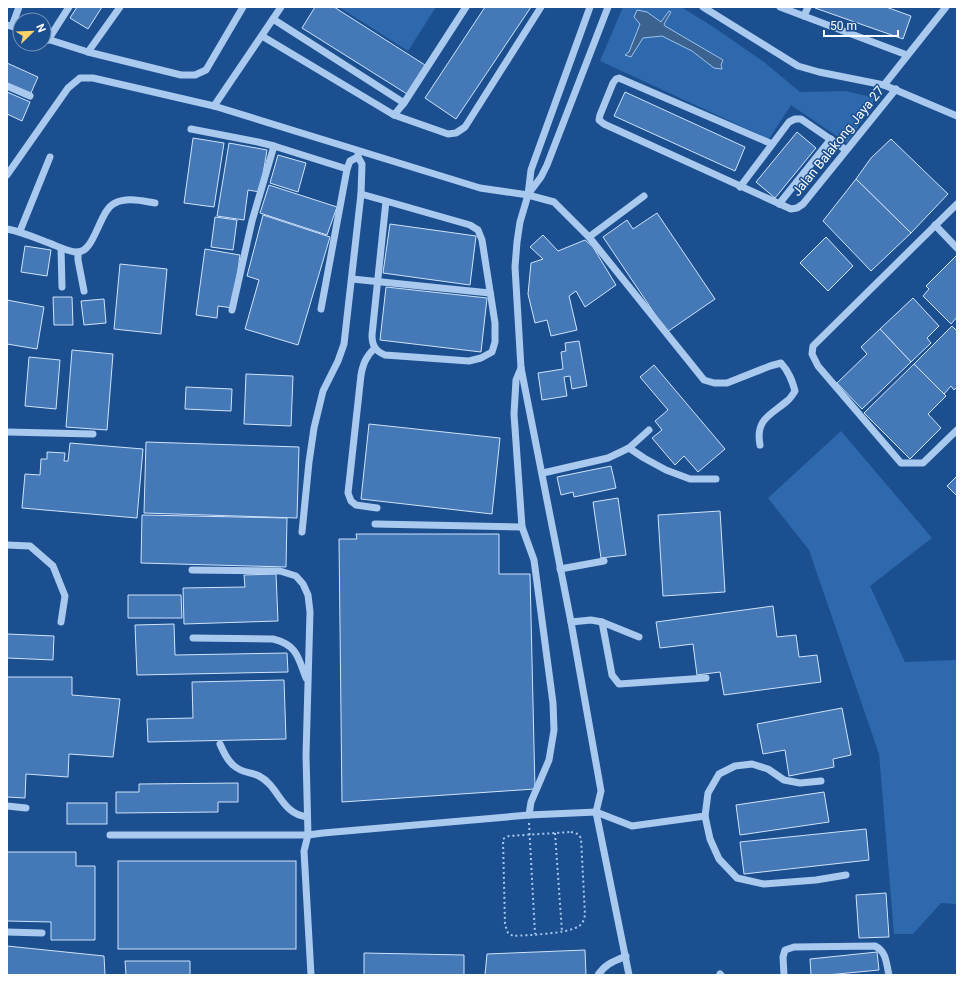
<svg xmlns="http://www.w3.org/2000/svg" width="964" height="982" font-family="Roboto,sans-serif">
<style>
.green{fill:#2e69ad}
.water{fill:#3c6290;stroke:#9cc4f0}
.building{fill:#4478b7;stroke:#cfe3fa}
.lines{fill:none;stroke-linecap:round;stroke-linejoin:round}
.path{stroke:#a9c9ee;stroke-width:2;stroke-dasharray:2 3;stroke-linecap:butt}
.minor{stroke:#a9c9ee;stroke-width:7}
.labels{text-anchor:middle;dominant-baseline:central;stroke-width:3;stroke-linejoin:round;paint-order:stroke}
.street-label{font-size:13px;fill:#fff;stroke:#1b4f8f}
</style>
<rect width="100%" height="100%" fill="#1b4f8f"/>
<g class="green">
<polygon points="339,7 436,7 408,51"/>
<polygon points="623,7 681,7 712,26 764,62 800,92 846,91 874,98 872,106 847,143 791,105 769,139 600,61"/>
<polygon points="841,431 932,538 870,586 905,662 957,660 957,904 941,903 913,934 894,934 879,754 809,550 768,498"/>
</g>
<polygon class="water" points="637,10 647,12 661,22 669,11 671,12 664,24 665,26 723,60 721,65 722,69 714,68 692,51 662,36 643,38 631,57 625,55 629,52 640,24 634,17"/>
<g class="building">
<polygon points="77,7 102,7 88,29 70,18"/>
<polygon points="315,7 334,7 425,65 407,94 302,28"/>
<polygon points="485,7 531,7 456,119 425,98"/>
<polygon points="815,7 886,7 911,16 903,39 815,8"/>
<polygon points="7,63 38,77 31,93 7,83"/>
<polygon points="7,92 30,102 22,121 7,114"/>
<polygon points="625,92 745,147 735,171 614,116"/>
<polygon points="797,132 816,148 775,198 756,182"/>
<polygon points="193,138 224,143 214,207 184,203"/>
<polygon points="891,139 948,194 911,233 856,179 871,158"/>
<polygon points="229,143 267,150 260,192 248,190 244,220 217,216"/>
<polygon points="278,155 306,163 298,192 270,183"/>
<polygon points="856,179 911,233 871,271 823,221"/>
<polygon points="269,185 337,207 327,235 260,213"/>
<polygon points="657,213 715,299 667,332 603,237 627,220 633,229"/>
<polygon points="263,215 330,237 298,345 245,329 259,280 247,276"/>
<polygon points="215,217 237,220 233,250 211,247"/>
<polygon points="390,224 476,236 470,285 383,273"/>
<polygon points="543,235 558,251 585,240 593,247 616,285 585,307 576,291 569,296 577,330 551,336 547,320 535,323 528,294 531,263 543,259 530,247"/>
<polygon points="826,237 853,266 828,291 800,263"/>
<polygon points="25,246 51,250 47,276 21,272"/>
<polygon points="205,249 240,255 233,308 218,306 217,318 196,315"/>
<polygon points="957,255 957,317 951,324 923,296 929,289 926,286"/>
<polygon points="120,264 167,269 161,334 114,329"/>
<polygon points="386,287 487,298 481,352 380,340"/>
<polygon points="53,297 72,297 73,325 54,325"/>
<polygon points="913,298 939,326 927,338 931,343 911,362 880,329"/>
<polygon points="104,299 106,323 84,325 81,301"/>
<polygon points="7,300 44,307 37,349 7,344"/>
<polygon points="952,326 957,331 957,387 954,390 951,386 944,394 914,364"/>
<polygon points="880,329 911,362 862,409 837,383 867,354 861,347"/>
<polygon points="579,341 587,386 572,389 570,376 564,377 567,396 542,400 538,373 563,369 561,352 566,351 565,343"/>
<polygon points="72,350 113,354 107,430 66,427"/>
<polygon points="29,357 60,360 56,409 25,406"/>
<polygon points="914,364 946,396 928,414 941,428 910,459 864,413"/>
<polygon points="654,365 725,449 698,472 684,456 675,465 652,438 662,430 655,421 668,410 640,377"/>
<polygon points="246,374 293,376 291,426 244,424"/>
<polygon points="186,387 232,389 231,411 185,409"/>
<polygon points="369,424 500,438 492,514 361,499"/>
<polygon points="146,442 299,447 297,518 144,513"/>
<polygon points="70,443 143,449 137,518 22,508 25,474 40,475 41,459 47,459 47,452 65,453 64,461 68,461"/>
<polygon points="611,466 616,488 574,497 573,492 561,495 557,477"/>
<polygon points="957,476 957,496 947,486"/>
<polygon points="618,498 626,555 601,558 593,502"/>
<polygon points="720,511 725,592 663,596 658,515"/>
<polygon points="142,515 287,518 286,567 141,563"/>
<polygon points="356,534 499,534 499,574 530,574 535,789 342,802 339,539 357,539"/>
<polygon points="276,574 278,621 184,624 183,588 245,587 244,575"/>
<polygon points="128,595 181,595 182,618 128,618"/>
<polygon points="773,606 777,637 796,635 799,657 817,655 821,682 724,695 720,672 697,675 693,644 660,648 656,622"/>
<polygon points="174,624 175,655 287,653 288,672 137,675 135,625"/>
<polygon points="7,634 54,636 53,660 7,658"/>
<polygon points="7,677 72,677 72,695 120,699 113,757 69,754 68,777 26,774 25,798 7,797"/>
<polygon points="284,680 286,739 148,742 147,719 193,718 192,682"/>
<polygon points="842,708 851,755 833,759 834,767 789,776 785,750 763,754 757,724"/>
<polygon points="238,783 238,802 218,802 218,812 116,813 116,792 139,792 139,784"/>
<polygon points="824,792 829,822 740,835 736,805"/>
<rect x="67" y="803" width="40" height="21"/>
<polygon points="866,829 869,860 744,874 740,842"/>
<polygon points="7,852 76,852 76,866 95,866 95,940 51,940 51,922 7,921"/>
<rect x="118" y="861" width="178" height="88"/>
<polygon points="886,893 889,937 859,938 856,895"/>
<polygon points="7,946 104,956 105,975 7,975"/>
<polygon points="585,950 586,975 485,975 487,954"/>
<polygon points="877,952 879,970 827,975 811,975 810,959"/>
<polygon points="364,953 464,955 464,975 364,975"/>
<polygon points="125,961 190,961 190,975 126,975"/>
</g>
<g class="lines">
<g class="path">
<polyline points="529,823 535,934"/>
<path d="M571 832 578 834 581 838 585 915C584 919 583 924 579 926 567 934 529 935 513 936L508 933 505 925 503 839 509 836Z"/>
<polyline points="555,833 562,932"/>
</g>
<g class="minor">
<polyline points="590,7 531,170 528,195 520,222 517,242 515,267 521,368 571,622 601,791 596,812 629,975"/>
<polyline points="703,7 798,66 819,72 884,85 957,116"/>
<polyline points="780,7 907,55"/>
<polyline points="804,16 808,7"/>
<polyline points="273,19 404,103"/>
<polyline points="7,25 20,29"/>
<polyline points="12,26 19,7"/>
<polyline points="262,36 394,115 448,134 456,133 465,127 541,7"/>
<polyline points="44,38 88,52 181,75 195,75 206,70 243,7"/>
<polyline points="48,40 69,7"/>
<polyline points="88,52 120,7"/>
<polyline points="884,85 946,7"/>
<polyline points="7,86 30,96"/>
<polyline points="214,106 281,7"/>
<polyline points="394,115 404,103 466,7"/>
<polyline points="191,129 258,142 274,146"/>
<polyline points="772,144 619,78 616,79 613,83 600,115 599,120 604,124 791,209 797,208 803,204 896,89"/>
<path d="M7 175 68 88 80 78H93L214 106 480 188 528 195 554 202 589 237 704 380 714 383H727L770 366 781 363C789 372 792 380 795 391 793 394 790 399 787 401 771 415 755 419 760 445"/>
<polyline points="740,187 789,122 795,119 801,119 846,150"/>
<polyline points="529,193 541,177 547,165 608,7"/>
<path d="M361 194 386 201 372 335C372 345 375 351 385 355L469 361 481 358 492 352 495 342V323L482 240 478 230 470 225 386 201"/>
<polyline points="779,204 831,139"/>
<polyline points="957,204 813,346 812,354 818,366 901,463 923,463 957,430"/>
<polyline points="935,225 957,248"/>
<path d="M7 229C23 232 38 239 54 245 61 248 70 252 77 252 95 253 99 210 115 203 127 197 142 201 155 203"/>
<polyline points="20,231 50,157"/>
<polyline points="589,237 644,196"/>
<polyline points="61,248 62,287"/>
<polyline points="78,252 78,260 84,291"/>
<polyline points="352,279 490,293"/>
<polyline points="321,309 347,169 350,161 358,157 358,154"/>
<polyline points="232,310 252,221 274,146 347,169"/>
<path d="M375 348C366 356 363 364 361 375L348 493 351 501 356 505 377 508"/>
<polyline points="7,432 93,434"/>
<polyline points="629,448 644,458 666,470 690,479 716,479"/>
<polyline points="543,473 608,458 629,448 649,430"/>
<polyline points="375,524 522,527 514,414 516,380 521,368"/>
<polyline points="522,527 534,560 553,703 554,730 549,760 531,802 529,815"/>
<polyline points="302,532 309,462 314,428 323,391 338,361 344,344 361,194 362,164 358,157"/>
<polyline points="7,545 30,546 53,566 65,596 61,622"/>
<polyline points="560,569 604,561"/>
<polyline points="571,622 591,620 602,622 639,637"/>
<polyline points="602,622 612,675 619,684 706,678"/>
<path d="M193 638 273 639C297 645 298 657 306 678"/>
<path d="M220 744C223 751 227 760 233 765 243 774 249 771 259 776 279 786 281 814 307 817"/>
<polyline points="7,806 26,808"/>
<polyline points="705,816 710,839 719,859 737,878 764,884 816,880 846,875"/>
<polyline points="110,835 308,835 306,755 310,612 308,595 303,584 296,576 280,571 192,570"/>
<polyline points="7,932 42,933"/>
<polyline points="720,974 721,975"/>
<polyline points="311,975 304,851 308,835 323,833 529,815 596,812 632,826 705,816 708,793 719,774 735,766 752,764 768,769 784,780 800,783 821,781"/>
<path d="M598 975C605 964 614 961 626 956"/>
<path d="M784 975 783 957 785 950 794 947 875 946C887 952 886 963 889 975"/>
</g>
</g>
<g class="labels">
<g class="street-label">
<text transform="translate(838 141) rotate(-51)">Jalan Balakong Jaya 27</text>
</g>
</g>
<rect width="964" height="982" fill="none" stroke="#ffffff" stroke-width="16"/>
<g transform="translate(32 32) rotate(67)"><circle r="19" fill="#1b4f8f" stroke="#7695bc"/>
<path d="M0-3L7 15L0 10L-7 15Z" fill="#ffd166"/>
<text y="-6" font-size="11" font-weight="bold" text-anchor="middle" fill="#ffffff">N</text>
</g>
<path d="M824 30v6h74v-6" fill="none" stroke="#ffffff" stroke-width="2"/>
<text x="830" y="30" font-size="12" fill="#ffffff" stroke="#1b4f8f" stroke-width="3" paint-order="stroke">50 m</text>
</svg>
